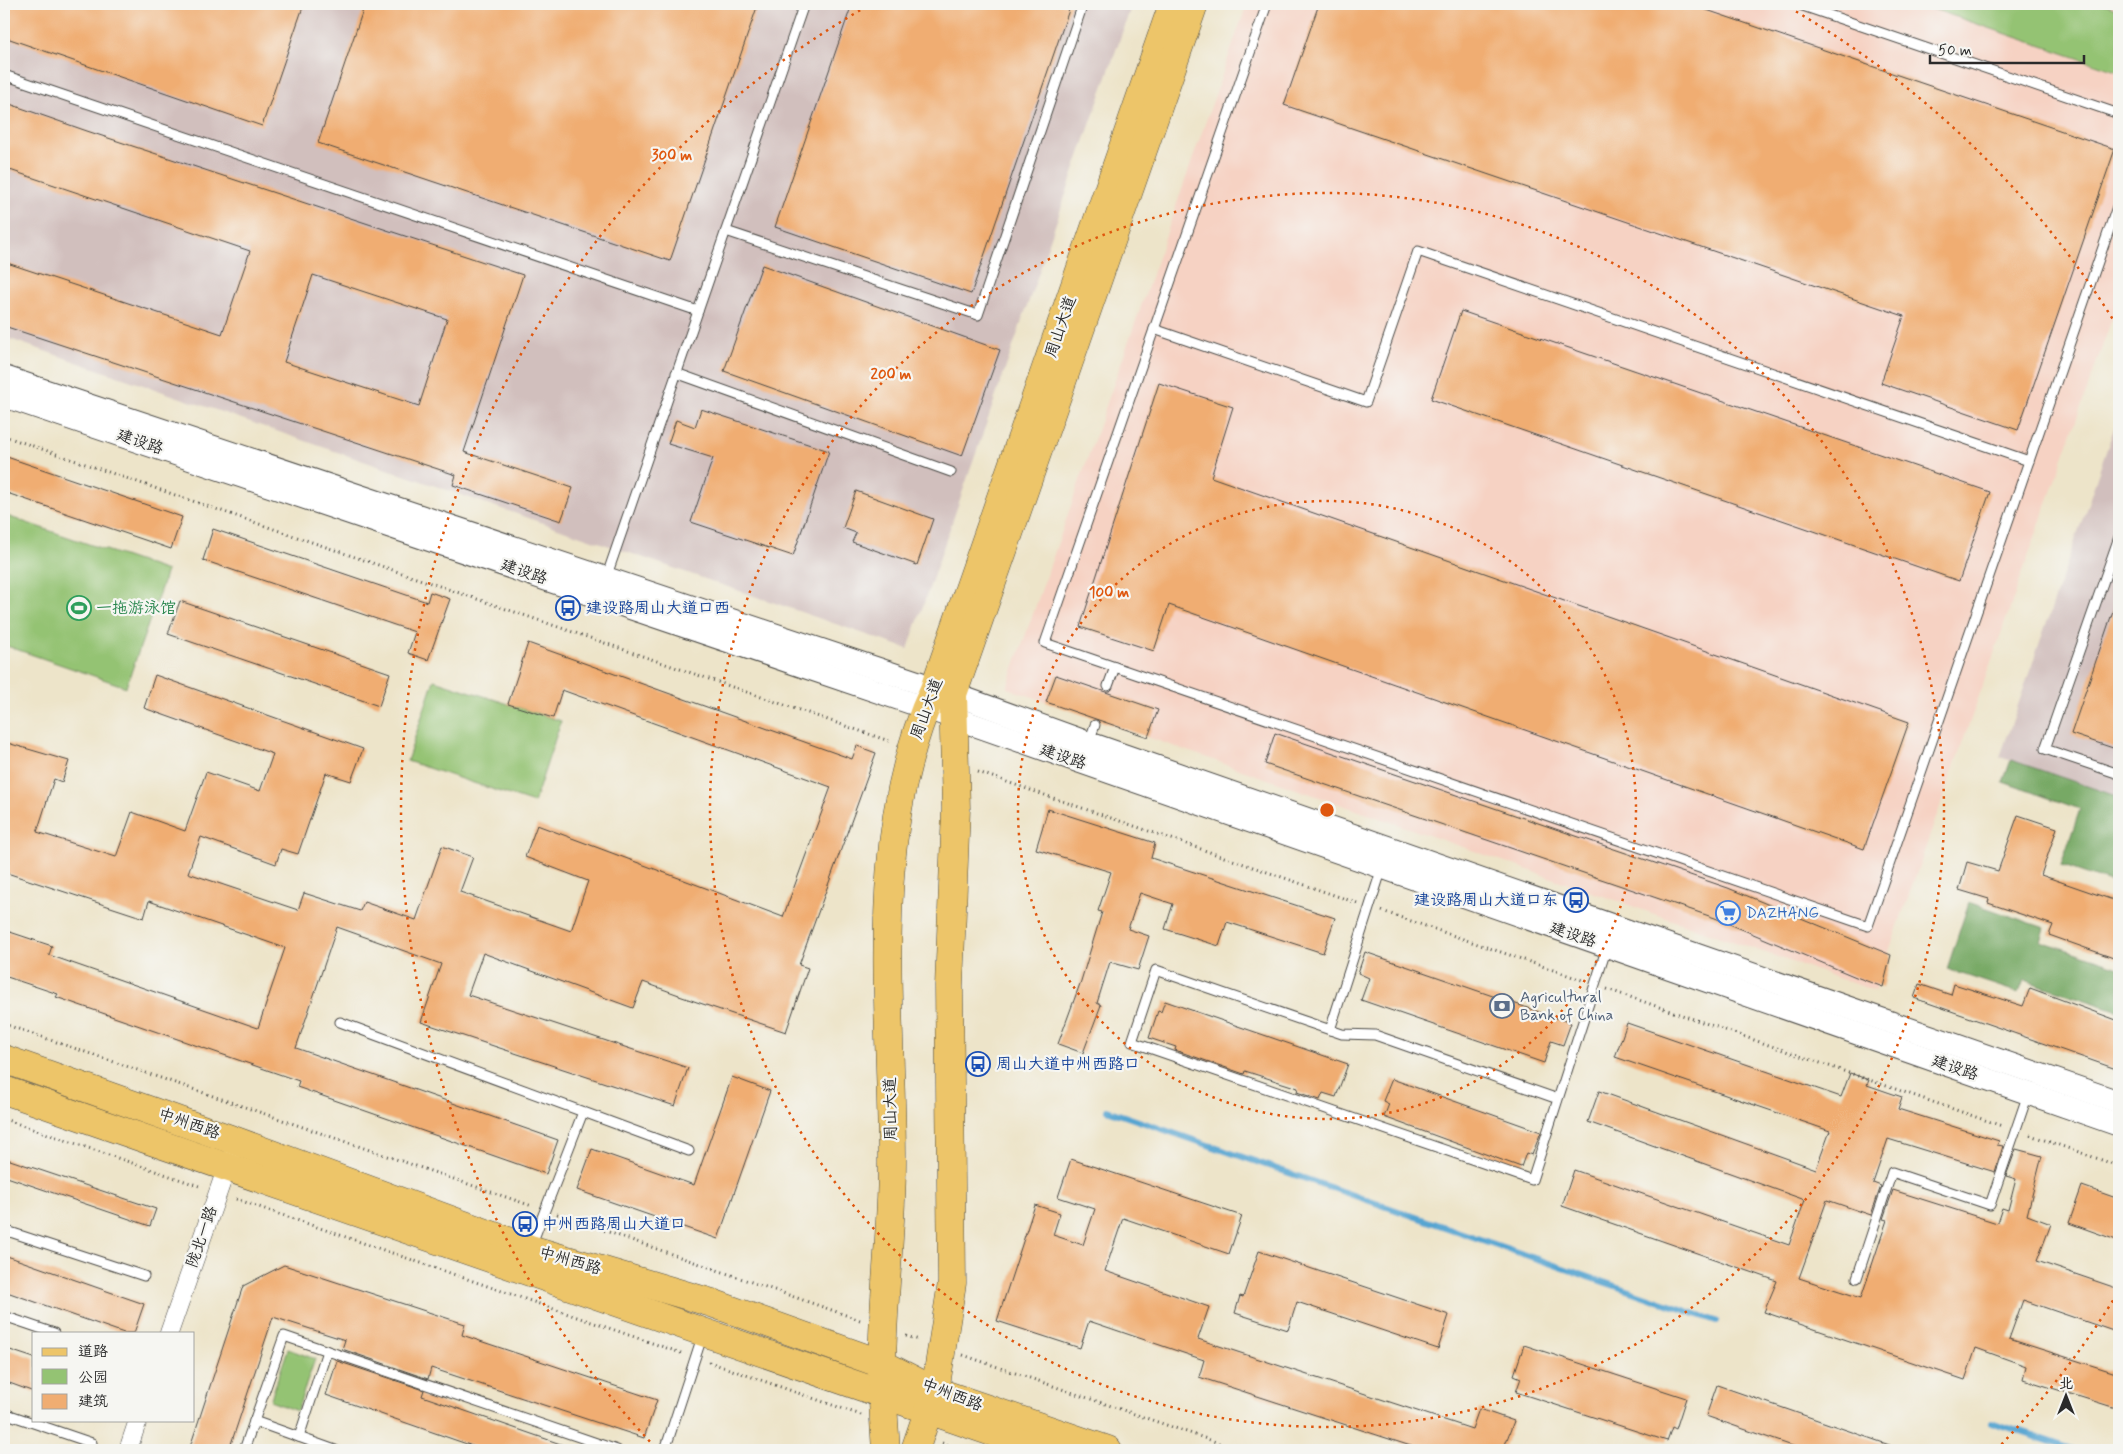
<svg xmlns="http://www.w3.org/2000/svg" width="2123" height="1454" font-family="Mynerve,'LXGW WenKai TC',sans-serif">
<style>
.built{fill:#f6d2c3}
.industrial{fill:#d1bfbd}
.green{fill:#94c373;stroke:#60774f}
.forest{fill:#77a965;stroke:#516a48}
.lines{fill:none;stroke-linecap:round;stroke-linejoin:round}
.stream{stroke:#57a5d1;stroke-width:6}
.building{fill:#f0ad72;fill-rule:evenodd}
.service-casing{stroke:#484743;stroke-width:11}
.minor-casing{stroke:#484743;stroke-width:19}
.tertiary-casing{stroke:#484743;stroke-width:24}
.primary-casing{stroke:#484743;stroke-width:29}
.path{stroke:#484743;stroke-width:3;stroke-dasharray:1 4;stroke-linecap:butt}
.service{stroke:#fff;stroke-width:9}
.minor{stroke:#fff;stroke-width:18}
.tertiary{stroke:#fff;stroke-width:22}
.primary{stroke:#edc569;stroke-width:28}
.ring{fill:none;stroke:#df570e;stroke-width:2.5;stroke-dasharray:2.5 5}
.labels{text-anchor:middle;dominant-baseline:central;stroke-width:4.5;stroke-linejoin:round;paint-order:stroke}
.street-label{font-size:16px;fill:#2b2b2b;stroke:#f6f6f2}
.leisure-label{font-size:16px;fill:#27864d;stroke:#f6f6f2;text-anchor:start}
.transit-label{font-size:16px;fill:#164399;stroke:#f6f6f2;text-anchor:start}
.shop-label{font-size:16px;fill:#366cbe;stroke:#f6f6f2;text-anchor:start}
.service-label{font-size:16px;fill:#4e5e75;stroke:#f6f6f2;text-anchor:start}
.centre{fill:#df570e;stroke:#f6f6f2;stroke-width:2.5}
.ring-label{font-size:15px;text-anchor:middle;font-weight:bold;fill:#df570e;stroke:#f6f6f2;stroke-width:4.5;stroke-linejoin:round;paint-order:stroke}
</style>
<rect width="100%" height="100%" fill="#f6f6f2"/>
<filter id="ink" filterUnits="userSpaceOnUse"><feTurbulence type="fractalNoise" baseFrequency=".02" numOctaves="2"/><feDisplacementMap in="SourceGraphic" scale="10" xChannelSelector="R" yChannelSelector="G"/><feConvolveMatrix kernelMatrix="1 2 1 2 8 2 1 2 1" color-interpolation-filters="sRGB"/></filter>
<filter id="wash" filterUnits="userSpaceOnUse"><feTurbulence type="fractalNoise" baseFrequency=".0096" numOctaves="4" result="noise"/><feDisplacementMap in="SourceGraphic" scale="20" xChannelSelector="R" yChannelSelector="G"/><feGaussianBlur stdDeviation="1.12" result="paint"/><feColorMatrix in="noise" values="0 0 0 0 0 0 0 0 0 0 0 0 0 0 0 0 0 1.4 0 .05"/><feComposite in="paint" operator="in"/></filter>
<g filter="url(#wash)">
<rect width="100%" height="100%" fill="#ede4c9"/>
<polygon class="built" points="1247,4 2119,4 2119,299 1875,991 1007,688"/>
<g class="industrial">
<polygon points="4,4 1132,4 908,649 4,337"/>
<polygon points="2119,414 2119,797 2000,757"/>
</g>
<g class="green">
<polygon points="1918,4 2102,4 2119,10 2119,72"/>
<polygon points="4,515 167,571 126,687 4,645"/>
<polygon points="434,680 561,721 534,803 407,761"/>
<polygon points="288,1349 315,1359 297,1411 270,1401"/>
</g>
<g class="forest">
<polygon points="2011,760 2119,797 2119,885 2061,865 2080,809 2003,782"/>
<polygon points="1969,902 2045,928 2041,941 2119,967 2119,1011 2024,980 2019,993 1947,969"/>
</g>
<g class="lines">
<g class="stream">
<polyline points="1107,1110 1716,1321"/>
<polyline points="1991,1422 2075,1450"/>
</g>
</g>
<g id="blocks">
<g class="building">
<polygon points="4,4 304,4 262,126 4,37"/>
<polygon points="365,4 758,4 670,261 318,143"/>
<polygon points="852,4 1071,4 971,294 775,227"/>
<polygon points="1319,4 1689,4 2115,149 2018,430 1881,383 1904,316 1284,105"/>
<path d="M4 102 87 131 523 275 464 452 573 488 561 521 453 485 456 475 4 326V262L222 334 250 251 4 168ZM313 275 447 319 419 406 284 362Z"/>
<polygon points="762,265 1000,350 962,456 724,371"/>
<polygon points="1461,311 1990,492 1959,581 1431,399"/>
<polygon points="1159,383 1233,407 1211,477 1909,722 1864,849 1169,605 1154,651 1080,627"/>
<polygon points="701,409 829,451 793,556 691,522 713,458 668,444 676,420 695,427"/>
<polygon points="4,456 182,517 171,549 4,492"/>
<polygon points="856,491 933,519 917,565 852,542 856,533 843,528"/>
<polygon points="213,529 427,602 430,592 450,599 428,660 408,653 415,632 203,560"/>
<polygon points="180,601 390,673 379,706 168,634"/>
<polygon points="2116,602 2119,602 2119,750 2071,734"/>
<polygon points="528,643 852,759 857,746 876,753 799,965 808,968 786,1032 679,996 679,995 643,982 633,1008 483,953 468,995 688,1068 675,1106 421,1022 441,964 337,927 296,1048 558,1140 546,1174 297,1087 299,1081 56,997 58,994 4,976 4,930 52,946 49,955 258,1028 285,948 149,901 144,918 4,872 4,742 69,761 62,782 54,779 37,832 116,857 132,812 185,831 206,772 260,791 273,754 144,708 155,675 363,749 351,781 326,773 298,854 281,849 276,864 201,837 188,873 298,910 304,893 360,911 364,902 416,920 442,846 473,857 460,892 571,931 588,881 525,857 537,825 783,917 831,787 562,690 553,718 508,704"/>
<polygon points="1056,675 1158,710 1148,737 1046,702"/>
<polygon points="1275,733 1728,888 1891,955 1883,987 1856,977 1715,918 1265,764"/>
<polygon points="1048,809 1155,843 1151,858 1335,918 1323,953 1227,922 1219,946 1165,929 1173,904 1140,893 1128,929 1149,936 1138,970 1110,962 1097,1003 1101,1005 1083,1053 1058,1044 1081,981 1102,912 1098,911 1111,872 1036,849"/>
<polygon points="2018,815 2057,828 2041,875 2119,902 2119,960 2049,935 2053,925 1988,903 1989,899 1959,890 1967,862 1998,871"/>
<polygon points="1365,952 1571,1023 1563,1045 1551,1041 1544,1063 1361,1000 1369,978 1358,973"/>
<polygon points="1919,984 1951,995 1954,984 2023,1006 2030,988 2119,1021 2119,1070 1914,998"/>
<polygon points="1165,1001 1348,1064 1336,1097 1323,1093 1320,1100 1297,1092 1298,1088 1245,1071 1244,1074 1175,1050 1176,1047 1149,1038 1158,1011 1161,1012"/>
<polygon points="1627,1023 1841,1097 1850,1073 1869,1080 1867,1085 1902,1097 1898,1109 1999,1141 1997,1145 2003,1146 1995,1172 1888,1139 1873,1183 1881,1186 1871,1215 1827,1200 1799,1278 1861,1298 1887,1220 1883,1219 1893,1190 1997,1223 2002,1208 2008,1210 2016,1179 2006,1176 2016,1149 2042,1156 2027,1215 2051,1224 2037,1261 2119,1289 2119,1333 2023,1300 2009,1339 2119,1374 2119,1409 2023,1379 2026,1366 1976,1348 1965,1380 1764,1312 1777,1281 1562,1206 1574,1170 1789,1245 1805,1200 1588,1122 1599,1091 1816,1169 1830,1131 1615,1057"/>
<polygon points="732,1077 770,1091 718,1239 577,1190 592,1149 694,1185"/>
<polygon points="1392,1079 1541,1132 1532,1155 1526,1153 1521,1167 1384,1117 1389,1104 1383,1101"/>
<polygon points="4,1158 156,1209 150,1226 4,1176"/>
<polygon points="1071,1159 1242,1216 1229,1254 1123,1218 1105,1271 1209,1307 1198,1339 1472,1429 1479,1409 1514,1421 1503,1450 1423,1450 1199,1377 1204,1360 1089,1321 1080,1348 997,1321 1035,1205 1060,1213 1053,1235 1083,1245 1095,1209 1058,1197"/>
<polygon points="2082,1186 2119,1199 2119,1241 2069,1223"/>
<polygon points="1259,1251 1449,1315 1438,1349 1297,1302 1288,1330 1235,1313 1240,1296 1243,1297"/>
<polygon points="4,1255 144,1304 134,1333 124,1333 4,1291"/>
<polygon points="284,1265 465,1324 462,1335 657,1400 644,1438 431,1368 428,1379 342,1349 345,1340 273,1317 229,1450 189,1450 243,1286"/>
<polygon points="1524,1345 1686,1398 1676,1429 1672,1427 1667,1441 1516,1392 1521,1378 1514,1375"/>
<polygon points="4,1348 34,1358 34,1392 4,1381"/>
<polygon points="337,1361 424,1390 422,1396 572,1448 571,1450 484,1450 326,1395"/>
<polygon points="1717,1385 1898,1448 1898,1450 1804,1450 1706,1416"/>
</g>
</g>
</g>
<g filter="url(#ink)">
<use href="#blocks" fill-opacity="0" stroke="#484743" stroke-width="1"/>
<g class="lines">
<defs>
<g id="service">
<polyline points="1797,4 2119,114"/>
<polyline points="4,75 698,311"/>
<polyline points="726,231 978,315 1083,4"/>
<polyline points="1154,329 1366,402 1418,251 2029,461"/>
<polyline points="676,373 951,472"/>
<polyline points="2119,537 2045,749 2119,774"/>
<polyline points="606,578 804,4"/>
<polyline points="1115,667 1045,643 1267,4"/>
<polyline points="1108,686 1115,667 1868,926 2119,201"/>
<polyline points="1089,742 1095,725"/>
<polyline points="340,1022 689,1151"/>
<polyline points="1330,1030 1382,868"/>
<path d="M1558 1099 1375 1035 1342 1034 1156 970 1132 1042 1532 1180C1557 1103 1582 1025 1607 947"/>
<polyline points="4,1230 144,1276"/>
<polyline points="531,1246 583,1112"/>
<polyline points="1857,1278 1892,1172 1990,1205 2028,1094"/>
<polyline points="4,1316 54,1333"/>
<polyline points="4,1413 92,1443"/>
<polyline points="254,1421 335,1450"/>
<polyline points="299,1437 327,1351"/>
<polyline points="244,1450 284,1336 617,1450"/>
<polyline points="665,1450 703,1334"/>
</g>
<g id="minor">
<polyline points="169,1333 230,1158"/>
<polyline points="128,1450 138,1420"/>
</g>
<g id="tertiary">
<polyline points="4,377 953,694 1089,743 2119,1102"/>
<polyline points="4,396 926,708 2119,1125"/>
</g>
<g id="primary">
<polyline points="4,1059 236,1141 530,1249 712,1303 882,1364 935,1391 1108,1450"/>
<polyline points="4,1090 1044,1450"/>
<path d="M886 1450C884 1422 882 1394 882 1365 883 1297 892 1229 892 1161 892 1006 867 834 934 689L1173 4"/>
<polyline points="915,1450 935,1391 952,1283 949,986 956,809 953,694 1194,4"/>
</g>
</defs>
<use href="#service" class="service-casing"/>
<use href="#minor" class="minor-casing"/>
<use href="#tertiary" class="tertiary-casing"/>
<use href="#primary" class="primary-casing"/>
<g class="path">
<polyline points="4,436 889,741"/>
<polyline points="978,772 1357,903"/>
<polyline points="1382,911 1582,980"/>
<polyline points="1607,989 2002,1126"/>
<polyline points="4,1024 532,1206"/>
<polyline points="4,1119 202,1187"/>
<polyline points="2030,1135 2119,1166"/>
<polyline points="236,1199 681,1353"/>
<polyline points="557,1214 860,1320"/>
<polyline points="906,1336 919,1340"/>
<polyline points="963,1355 1239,1450"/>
<polyline points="709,1362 861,1415"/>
<polyline points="942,1443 963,1450"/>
</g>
<use href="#service" class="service"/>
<use href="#minor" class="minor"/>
<use href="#tertiary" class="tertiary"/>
<use href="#primary" class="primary"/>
</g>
</g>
<g class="ring">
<circle cx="1327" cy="810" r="309"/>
<circle cx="1327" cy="810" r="617"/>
<path d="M2117 1294A926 926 0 0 1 1999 1447M655 1447A926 926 0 0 1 871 4M1783 4A926 926 0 0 1 2117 326"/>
</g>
<defs>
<symbol id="stadium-ring" viewBox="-11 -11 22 22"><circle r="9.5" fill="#f6f6f2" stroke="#2e9e5b" stroke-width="1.5"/><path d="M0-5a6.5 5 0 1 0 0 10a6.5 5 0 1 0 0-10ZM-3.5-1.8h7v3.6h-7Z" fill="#2e9e5b"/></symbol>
<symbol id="bus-ring" viewBox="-11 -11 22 22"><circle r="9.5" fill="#f6f6f2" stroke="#1a4fb4" stroke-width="1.5"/><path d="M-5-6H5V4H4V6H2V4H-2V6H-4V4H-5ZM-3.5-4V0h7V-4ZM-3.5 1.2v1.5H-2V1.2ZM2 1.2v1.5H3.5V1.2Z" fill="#1a4fb4"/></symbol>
<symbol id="supermarket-ring" viewBox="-11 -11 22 22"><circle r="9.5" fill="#f6f6f2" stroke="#3f7fe0" stroke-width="1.5"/><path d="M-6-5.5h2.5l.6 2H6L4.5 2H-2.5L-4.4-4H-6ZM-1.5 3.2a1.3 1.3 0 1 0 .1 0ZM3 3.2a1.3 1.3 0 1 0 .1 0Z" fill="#3f7fe0"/></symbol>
<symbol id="bank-ring" viewBox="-11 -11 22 22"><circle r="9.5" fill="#f6f6f2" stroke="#5c6f8a" stroke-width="1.5"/><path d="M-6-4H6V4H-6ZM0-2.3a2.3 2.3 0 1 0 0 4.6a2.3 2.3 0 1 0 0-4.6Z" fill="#5c6f8a"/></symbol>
</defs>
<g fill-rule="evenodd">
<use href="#stadium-ring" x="65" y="594" width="28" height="28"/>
<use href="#bus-ring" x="554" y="594" width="28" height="28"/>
<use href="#bus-ring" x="1562" y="886" width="28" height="28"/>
<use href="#supermarket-ring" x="1714" y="899" width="28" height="28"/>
<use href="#bank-ring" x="1488" y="992" width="28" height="28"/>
<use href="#bus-ring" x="964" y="1050" width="28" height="28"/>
<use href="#bus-ring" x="511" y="1210" width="28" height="28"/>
</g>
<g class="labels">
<g class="street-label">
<text transform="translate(1061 327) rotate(-71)">周山大道</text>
<text transform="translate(140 442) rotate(19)">建设路</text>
<text transform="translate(524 572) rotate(19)">建设路</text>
<text transform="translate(927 709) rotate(-70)">周山大道</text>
<text transform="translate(1063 757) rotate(19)">建设路</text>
<text transform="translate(1573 935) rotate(19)">建设路</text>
<text transform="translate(1955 1068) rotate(19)">建设路</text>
<text transform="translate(891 1109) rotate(-91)">周山大道</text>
<text transform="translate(189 1124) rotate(19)">中州西路</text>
<text transform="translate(202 1237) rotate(-71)">陇北一路</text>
<text transform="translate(570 1261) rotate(16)">中州西路</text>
<text transform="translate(952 1395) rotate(21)">中州西路</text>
</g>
<g class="leisure-label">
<text x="96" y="608">一拖游泳馆</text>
</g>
<g class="transit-label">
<text x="586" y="608">建设路周山大道口西</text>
<text x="1558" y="900" text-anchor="end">建设路周山大道口东</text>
<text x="996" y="1064">周山大道中州西路口</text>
<text x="542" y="1224">中州西路周山大道口</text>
</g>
<g class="shop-label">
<text x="1746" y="913">DAZHANG</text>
</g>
<g class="service-label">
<text x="1520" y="997">Agricultural<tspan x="1520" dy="18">Bank of China</tspan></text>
</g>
</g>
<circle cx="1327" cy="810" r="8" class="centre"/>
<g class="ring-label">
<text x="672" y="160">300 m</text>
<text x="891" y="379">200 m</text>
<text x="1109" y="597">100 m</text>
</g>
<rect width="2123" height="1454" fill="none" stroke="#f6f6f2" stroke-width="20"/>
<rect x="32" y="1332" width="162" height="90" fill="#f6f6f2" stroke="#a5a5a2"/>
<rect x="42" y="1348" width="25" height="8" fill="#edc569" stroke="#a5a5a2"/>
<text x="78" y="1356" font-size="15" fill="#2b2b2b">道路</text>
<rect x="42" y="1369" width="25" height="15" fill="#94c373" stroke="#a5a5a2"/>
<text x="78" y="1382" font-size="15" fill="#2b2b2b">公园</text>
<rect x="42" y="1394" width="25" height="15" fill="#f0ad72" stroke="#a5a5a2"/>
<text x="78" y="1406" font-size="15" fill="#2b2b2b">建筑</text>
<g transform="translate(2066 1396)" stroke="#f6f6f2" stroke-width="4" paint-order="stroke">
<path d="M0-4L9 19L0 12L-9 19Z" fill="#2b2b2b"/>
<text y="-8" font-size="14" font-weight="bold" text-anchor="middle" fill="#2b2b2b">北</text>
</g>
<path d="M1930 55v8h154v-8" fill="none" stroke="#2b2b2b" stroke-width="2.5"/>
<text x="1938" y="55" font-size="15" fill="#2b2b2b" stroke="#f6f6f2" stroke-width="4" paint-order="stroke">50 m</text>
</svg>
